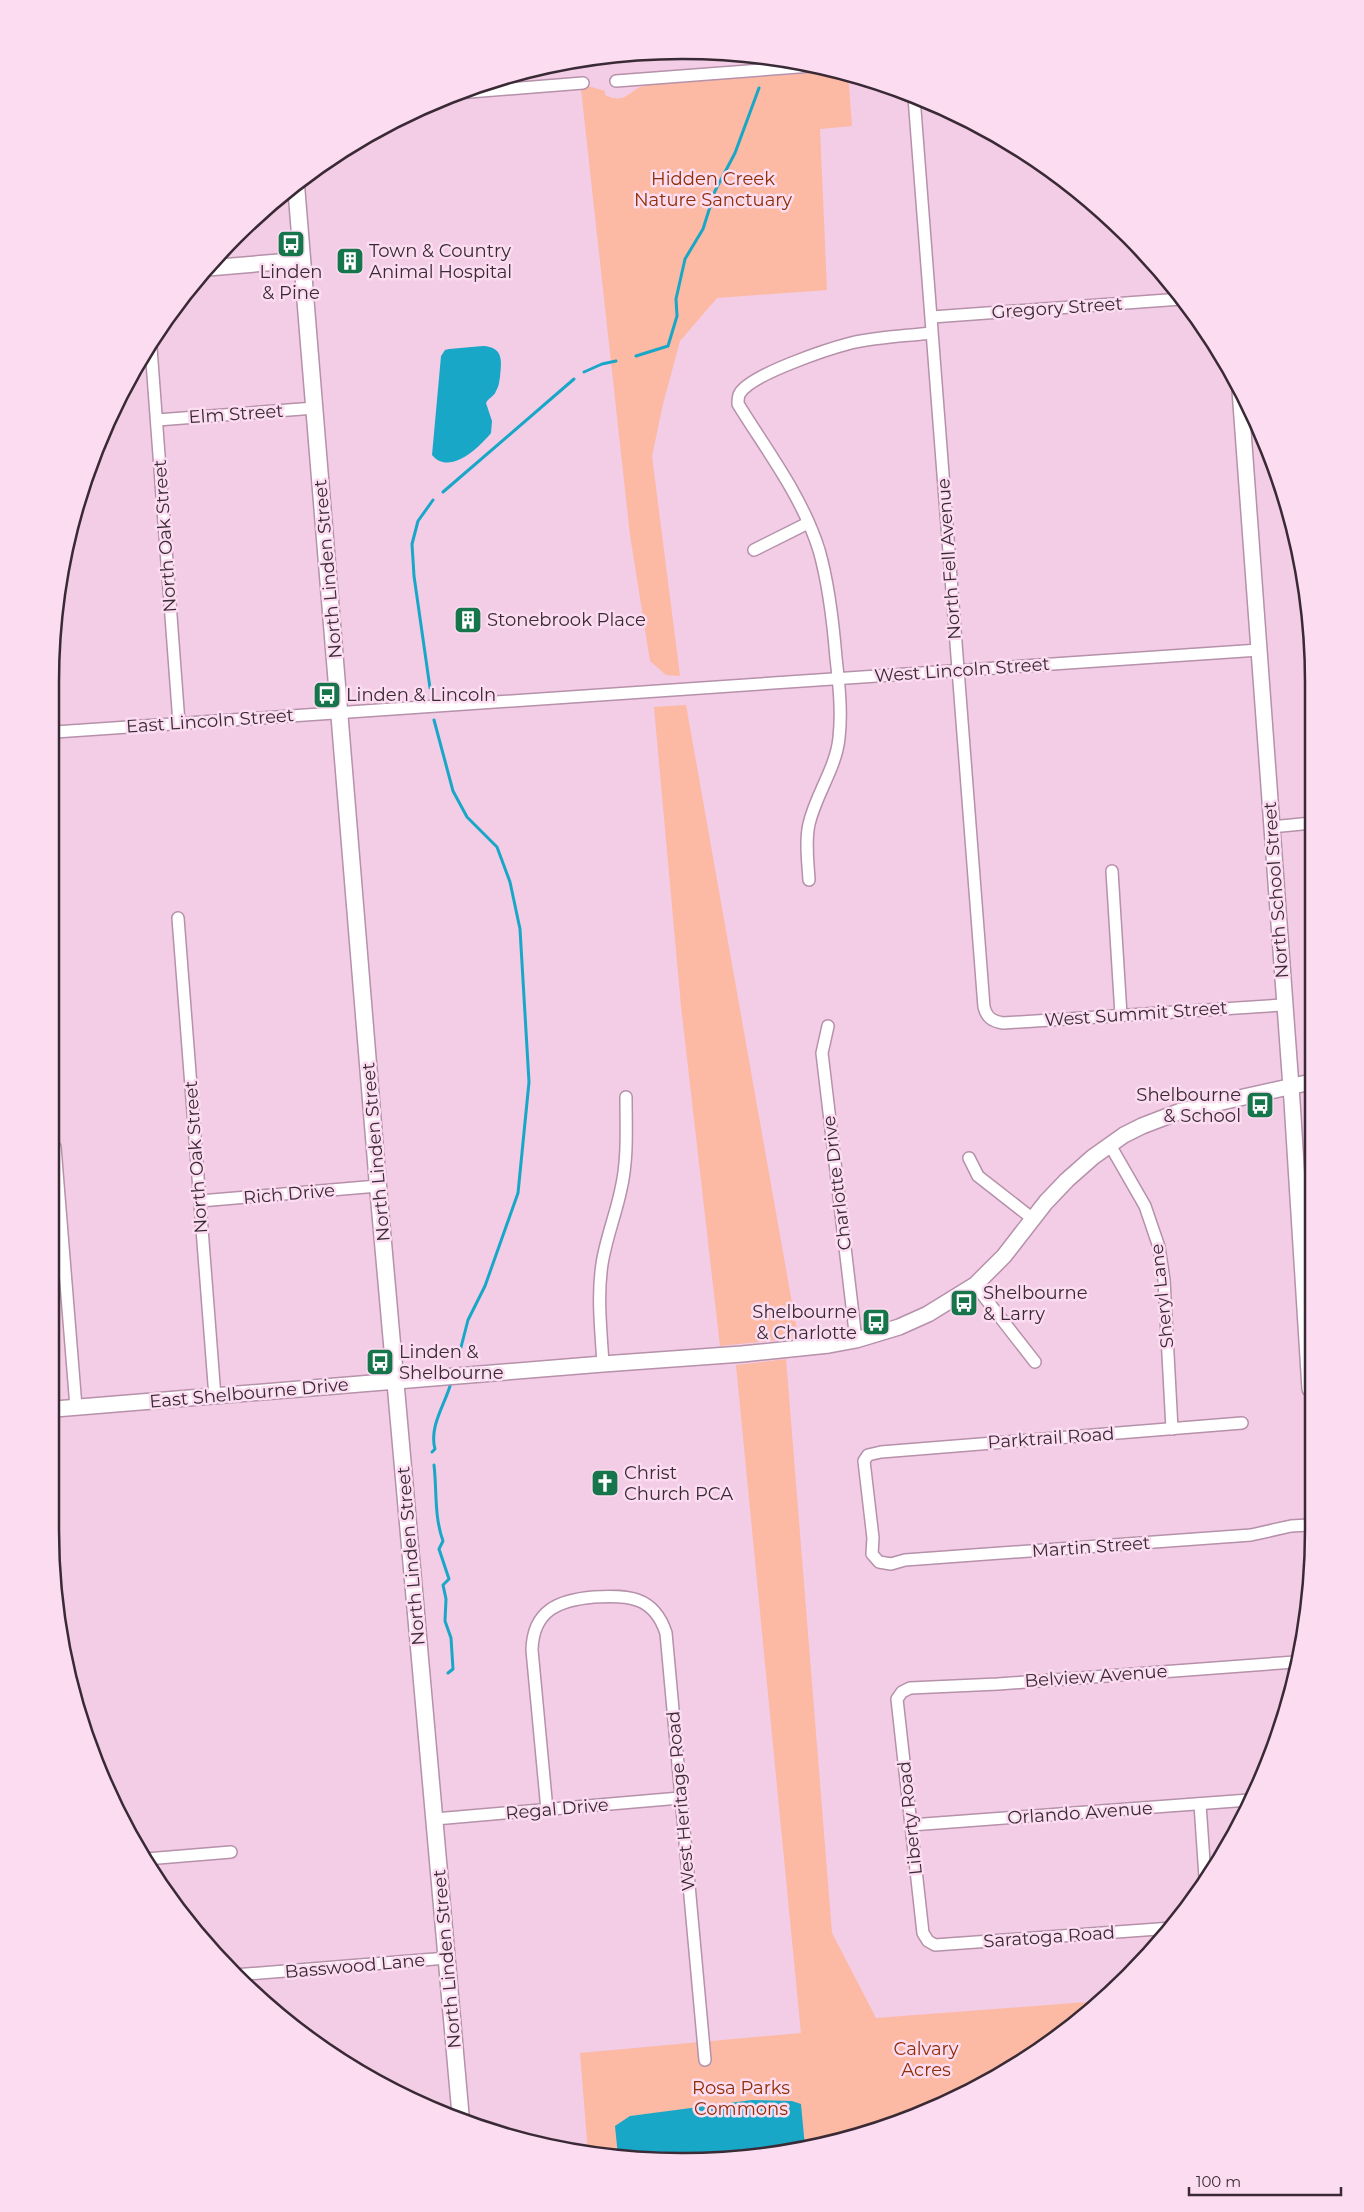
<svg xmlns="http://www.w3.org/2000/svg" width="1364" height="2212" font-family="Montserrat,sans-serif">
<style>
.green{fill:#fcb9a3}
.water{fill:#19a7c7}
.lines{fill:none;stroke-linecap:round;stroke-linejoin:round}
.stream{stroke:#19a7c7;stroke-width:3}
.minor-casing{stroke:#b691aa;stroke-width:14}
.tertiary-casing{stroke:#b691aa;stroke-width:18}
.secondary-casing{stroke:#b691aa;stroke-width:19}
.minor{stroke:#fff;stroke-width:11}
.tertiary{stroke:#fff;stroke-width:15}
.secondary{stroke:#fff;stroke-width:16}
.labels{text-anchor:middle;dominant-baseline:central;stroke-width:5;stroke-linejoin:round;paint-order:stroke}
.park-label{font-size:18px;fill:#902d03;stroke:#fcdcf1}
.poi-label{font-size:18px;fill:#392a35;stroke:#fcdcf1;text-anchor:start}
.street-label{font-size:18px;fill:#392a35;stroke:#fcdcf1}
.rim{fill:none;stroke:#392a35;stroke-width:2.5}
</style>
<rect width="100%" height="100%" fill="#f3cce6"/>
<g class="green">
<path d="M841 71 848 73 852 126 820 129 827 290 717 298 680 341 663 404 652 456 680 676 666 675 650 661 630 535 581 89 588 86 605 91V95C621 103 626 96 638 88 643 85 651 85 657 84Z"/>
<polygon points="686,705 797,1331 797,1338 720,1346 681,1006 654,707"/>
<polygon points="786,1359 832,1933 876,2018 1100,2001 1033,2055 885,2129 765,2157 682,2162 588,2153 580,2053 801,2033 736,1365"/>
</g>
<g class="water">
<path d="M483 346C503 347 502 360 500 377 499 383 499 386 496 391 494 397 489 397 486 403L492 421 491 433C479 448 449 476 432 455L441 356 445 350 449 349Z"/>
<polygon points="752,2100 792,2101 801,2104 805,2147 765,2157 682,2162 618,2156 615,2126 630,2116"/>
</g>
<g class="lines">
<g class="stream">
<polyline points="636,356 668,346 677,316 676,299 685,259 703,229 715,191 735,153 759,88"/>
<polyline points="584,372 602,364 616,361"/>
<polyline points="443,492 574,379"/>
<polyline points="430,688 414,576 412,544 418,521 433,500"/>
<polyline points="434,720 453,791 467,817 497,847 510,882 520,929 529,1082 518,1193 485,1286 468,1320 459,1355"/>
<path d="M432 1452 435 1449C429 1427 444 1406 450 1386"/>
<path d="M434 1465C437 1491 434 1516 443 1541L439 1549 449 1579 443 1585 446 1599 445 1621 451 1638 453 1669 448 1673"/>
</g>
<defs>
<g id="minor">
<polyline points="616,81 812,66"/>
<polyline points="457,93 583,83"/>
<path d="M914 97 984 1007C987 1018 992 1021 1003 1023L1283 1005"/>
<polyline points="932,317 1181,299"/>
<polyline points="151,348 179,723"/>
<polyline points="157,420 315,408"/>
<polyline points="754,550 808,523"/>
<polyline points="55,732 1259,650"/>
<polyline points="1271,827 1312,823"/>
<polyline points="1112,871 1121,1015"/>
<path d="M809 880C808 862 805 842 809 824 816 794 836 768 839 738 842 712 839 684 836 658 833 621 829 585 819 550 802 496 767 451 738 404 738 400 738 396 740 393 752 374 828 349 851 343 877 337 905 336 931 333"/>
<polyline points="178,918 215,1397"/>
<polyline points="828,1026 822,1053 856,1340"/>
<polyline points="1110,1145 1145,1206 1159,1247 1164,1280 1172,1429"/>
<polyline points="55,1147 76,1407"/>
<polyline points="969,1158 978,1176 1033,1219"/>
<polyline points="200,1201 378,1186"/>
<polyline points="975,1285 1035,1362"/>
<path d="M603 1364C601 1330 597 1297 602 1264 606 1238 616 1214 621 1189 628 1159 626 1128 626 1097"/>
<polyline points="1242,1423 881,1452 868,1455 864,1461 873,1538 872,1554 879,1562 891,1564 905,1560 1251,1535 1291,1526 1309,1525"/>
<polyline points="1200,1804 1205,1877"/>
<path d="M547 1810 532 1650C533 1610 559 1600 594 1597 628 1595 654 1596 666 1633L705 2060"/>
<polyline points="435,1819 680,1798"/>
<polyline points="911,1825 1249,1800"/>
<polyline points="146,1859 231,1852"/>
<polyline points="1172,1928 935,1945 928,1941 923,1933 897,1699 902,1692 910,1688 998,1684 1295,1662"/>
<polyline points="234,1975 447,1958"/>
</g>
<g id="tertiary">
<polyline points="208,268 302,260"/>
<polyline points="1240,390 1292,1101 1310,1389"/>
<polyline points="55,1409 603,1364 742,1354 829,1345 856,1340 899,1327 928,1314 975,1285 1004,1256 1046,1202 1067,1180 1093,1157 1124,1135 1142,1126 1181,1111 1311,1082"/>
</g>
<polyline id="secondary" points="296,185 378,1186 461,2120"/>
</defs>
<use href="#minor" class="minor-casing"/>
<use href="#tertiary" class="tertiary-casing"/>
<use href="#secondary" class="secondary-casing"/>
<use href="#minor" class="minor"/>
<use href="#tertiary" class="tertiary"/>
<use href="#secondary" class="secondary"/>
</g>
<defs>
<symbol id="bus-square" viewBox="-11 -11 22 22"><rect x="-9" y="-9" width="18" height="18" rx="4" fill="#16754b" stroke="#fcdcf1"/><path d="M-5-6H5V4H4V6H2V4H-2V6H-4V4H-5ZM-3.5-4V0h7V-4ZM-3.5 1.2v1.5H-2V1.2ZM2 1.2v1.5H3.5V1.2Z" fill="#fff"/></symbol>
<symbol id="building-square" viewBox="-11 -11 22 22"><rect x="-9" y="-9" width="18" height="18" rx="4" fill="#16754b" stroke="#fcdcf1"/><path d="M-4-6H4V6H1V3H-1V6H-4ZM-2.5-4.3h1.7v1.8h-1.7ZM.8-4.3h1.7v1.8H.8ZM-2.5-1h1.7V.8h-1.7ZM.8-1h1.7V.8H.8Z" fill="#fff"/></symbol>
<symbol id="church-square" viewBox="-11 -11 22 22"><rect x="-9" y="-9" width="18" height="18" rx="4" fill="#16754b" stroke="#fcdcf1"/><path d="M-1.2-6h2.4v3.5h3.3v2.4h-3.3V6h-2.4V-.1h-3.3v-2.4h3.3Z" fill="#fff"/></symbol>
</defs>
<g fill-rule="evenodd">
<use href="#bus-square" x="275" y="228" width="32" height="32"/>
<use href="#building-square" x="334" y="245" width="32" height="32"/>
<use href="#building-square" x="452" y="604" width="32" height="32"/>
<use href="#bus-square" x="311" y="679" width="32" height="32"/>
<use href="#bus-square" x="1244" y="1089" width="32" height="32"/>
<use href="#bus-square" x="948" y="1287" width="32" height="32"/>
<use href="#bus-square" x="860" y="1306" width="32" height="32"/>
<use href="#bus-square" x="364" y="1346" width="32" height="32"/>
<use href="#church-square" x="589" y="1467" width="32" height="32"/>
</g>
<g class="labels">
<g class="park-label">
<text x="713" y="179">Hidden Creek<tspan x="713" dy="21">Nature Sanctuary</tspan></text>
<text x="926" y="2049">Calvary<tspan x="926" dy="21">Acres</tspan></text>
<text x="741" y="2088">Rosa Parks<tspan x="741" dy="21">Commons</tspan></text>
</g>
<g class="poi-label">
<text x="369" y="251">Town &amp; Country<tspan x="369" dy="21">Animal Hospital</tspan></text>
<text x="291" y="272" text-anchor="middle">Linden<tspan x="291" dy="21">&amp; Pine</tspan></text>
<text x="487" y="620">Stonebrook Place</text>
<text x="346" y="695">Linden &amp; Lincoln</text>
<text x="1241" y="1095" text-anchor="end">Shelbourne<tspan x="1241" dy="21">&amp; School</tspan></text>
<text x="983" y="1293">Shelbourne<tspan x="983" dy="21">&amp; Larry</tspan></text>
<text x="857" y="1312" text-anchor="end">Shelbourne<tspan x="857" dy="21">&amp; Charlotte</tspan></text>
<text x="399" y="1352">Linden &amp;<tspan x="399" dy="21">Shelbourne</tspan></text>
<text x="624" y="1473">Christ<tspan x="624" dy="21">Church PCA</tspan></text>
</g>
<g class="street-label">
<text transform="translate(1057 308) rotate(-4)">Gregory Street</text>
<text transform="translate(236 414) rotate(-4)">Elm Street</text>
<text transform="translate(165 536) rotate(-94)">North Oak Street</text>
<text transform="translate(949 559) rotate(-94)">North Fell Avenue</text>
<text transform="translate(328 569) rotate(-95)">North Linden Street</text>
<text transform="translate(962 670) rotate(-4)">West Lincoln Street</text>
<text transform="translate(210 721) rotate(-4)">East Lincoln Street</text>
<text transform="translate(1276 890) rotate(-94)">North School Street</text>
<text transform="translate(1136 1014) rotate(-4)">West Summit Street</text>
<text transform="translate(376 1152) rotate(-95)">North Linden Street</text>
<text transform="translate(196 1157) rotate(-94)">North Oak Street</text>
<text transform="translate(837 1183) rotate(-97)">Charlotte Drive</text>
<text transform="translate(289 1194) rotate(-5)">Rich Drive</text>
<text transform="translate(1162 1296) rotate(-96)">Sheryl Lane</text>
<text transform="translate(249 1393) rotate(-5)">East Shelbourne Drive</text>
<text transform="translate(1051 1438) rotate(-4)">Parktrail Road</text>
<text transform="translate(1091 1547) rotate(-4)">Martin Street</text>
<text transform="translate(411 1556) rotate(-95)">North Linden Street</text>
<text transform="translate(1096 1676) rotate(-4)">Belview Avenue</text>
<text transform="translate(681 1801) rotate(-95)">West Heritage Road</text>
<text transform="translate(557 1809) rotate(-5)">Regal Drive</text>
<text transform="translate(1080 1813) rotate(-4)">Orlando Avenue</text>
<text transform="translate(910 1818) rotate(-96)">Liberty Road</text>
<text transform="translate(1049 1937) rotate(-4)">Saratoga Road</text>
<text transform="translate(447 1959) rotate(-95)">North Linden Street</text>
<text transform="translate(355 1966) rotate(-5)">Basswood Lane</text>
</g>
</g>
<path d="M0 0H1364V2212H0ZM682 59H682A623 623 0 0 1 1305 682V1530A623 623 0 0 1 682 2153H682A623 623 0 0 1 59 1530V682A623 623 0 0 1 682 59Z" fill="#fcdcf1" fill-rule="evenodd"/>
<path class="rim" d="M682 59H682A623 623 0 0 1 1305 682V1530A623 623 0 0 1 682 2153H682A623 623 0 0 1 59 1530V682A623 623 0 0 1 682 59Z"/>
<path d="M1189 2187v8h152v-8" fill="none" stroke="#392a35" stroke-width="2.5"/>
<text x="1196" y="2187" font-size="15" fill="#392a35" stroke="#fcdcf1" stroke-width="4" paint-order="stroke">100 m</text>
</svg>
